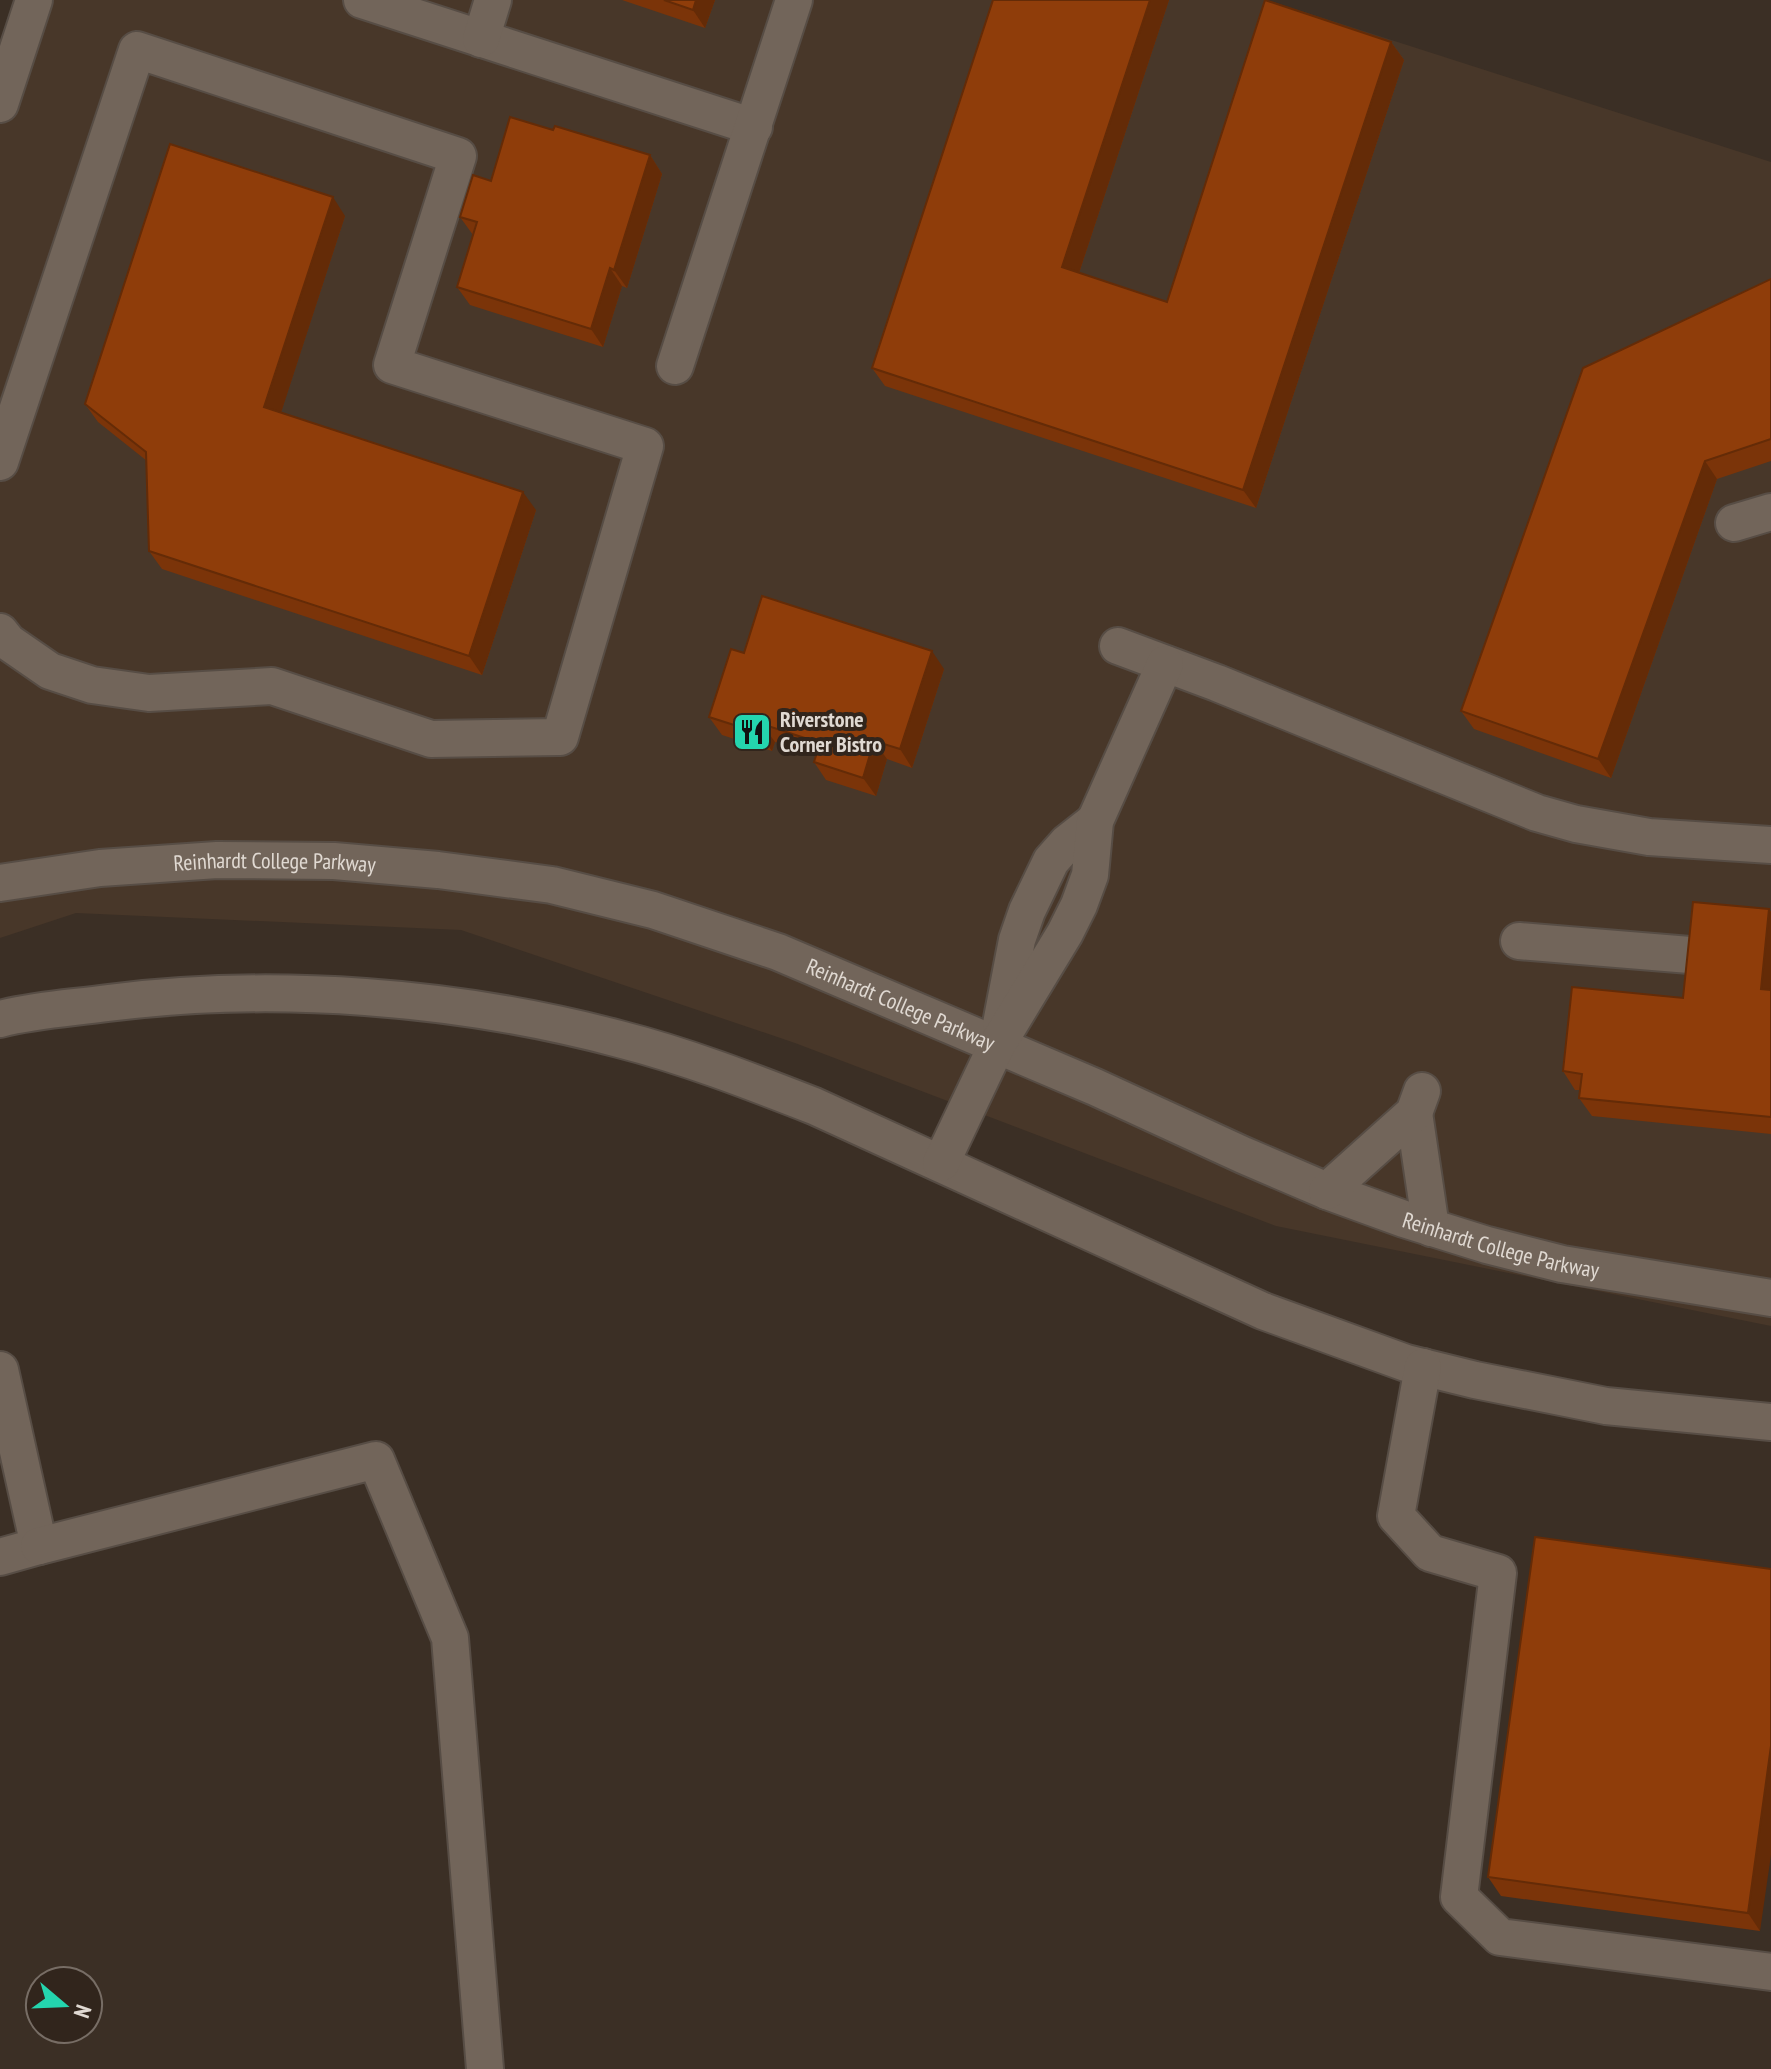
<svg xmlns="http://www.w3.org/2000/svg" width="1771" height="2069" font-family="'PT Sans Narrow',sans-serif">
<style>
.built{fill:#483729}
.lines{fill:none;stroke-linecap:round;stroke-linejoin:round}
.minor-casing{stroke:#574d45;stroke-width:40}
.minor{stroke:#72655a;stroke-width:36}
.wall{fill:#7b3409}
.shaded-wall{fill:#642b07}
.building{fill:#8f3d0a;stroke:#642b07;stroke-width:2}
.labels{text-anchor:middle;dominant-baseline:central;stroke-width:8;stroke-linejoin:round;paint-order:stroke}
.poi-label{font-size:22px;font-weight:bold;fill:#e0d9d2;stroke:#31251c;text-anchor:start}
.street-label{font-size:22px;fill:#e0d9d2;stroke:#31251c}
</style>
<rect width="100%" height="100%" fill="#3b2f25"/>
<polygon class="built" points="37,0 1267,0 1771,162 1771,1326 1276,1226 795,1043 461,930 76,913 0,938 0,118"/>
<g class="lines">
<defs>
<g id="minor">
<polyline points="362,0 754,127"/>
<polyline points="481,39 493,0"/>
<polyline points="0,104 34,0"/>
<polyline points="675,366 794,0"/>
<polyline points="0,462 137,50 458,156 392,365 645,446 560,737 431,739 272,686 149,693 92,685 50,671 8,642 0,632"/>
<polyline points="1734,523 1771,512"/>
<polyline points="1118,646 1217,683 1537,813 1576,824 1649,837 1771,845"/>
<path id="s1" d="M0 883 100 868 217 860 334 861 438 870 552 885 653 910 778 952 1095 1087 1243 1155 1327 1191 1404 1219 1487 1245 1562 1264 1771 1298"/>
<polyline points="1519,941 1702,956"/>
<path d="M0 1019C35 1010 72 1008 108 1003 275 982 457 996 619 1039 686 1056 750 1081 814 1106L1263 1311 1406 1363 1475 1380 1606 1406 1771 1422"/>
<polyline points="1001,1024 1017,940 1027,911 1051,861 1067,843 1095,821"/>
<polyline points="1414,1113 1431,1228"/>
<polyline points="941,1163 997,1045 1065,933 1079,905 1090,875 1095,821 1165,664"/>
<polyline points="1327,1191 1414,1113 1422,1091"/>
<polyline points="1423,1367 1396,1516 1430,1553 1498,1573 1459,1897 1500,1937 1771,1972"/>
<polyline points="0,1370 39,1546 0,1557"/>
<polyline points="39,1546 376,1460 450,1638 485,2069"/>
</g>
</defs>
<use href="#minor" class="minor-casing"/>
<use href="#minor" class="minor"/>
</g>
<g class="wall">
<polygon points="622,0 715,0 705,28"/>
<polygon points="993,0 1169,0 1079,273 1167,302 1391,42 1404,60 1256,508 885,386 872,368"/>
<polygon points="650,155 662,174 627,288 622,286 603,347 470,305 457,287 473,235 460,217 491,181"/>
<polygon points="345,216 281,412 536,510 482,675 162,569 149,551 147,461 98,422 85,404"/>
<polygon points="1771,279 1771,461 1717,479 1611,778 1474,729 1461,711"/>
<polygon points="744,653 944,669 912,768 887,759 876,796 826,780 814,762 816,755 775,742 772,751 722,735 709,717"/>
<polygon points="1769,909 1771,912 1771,1134 1592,1116 1579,1098 1580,1090 1575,1090 1563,1071 1683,998"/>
<polygon points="1771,1569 1760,1931 1501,1896 1488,1877"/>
</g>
<g class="shaded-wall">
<polygon points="696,0 715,0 705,28 693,10"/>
<polygon points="1150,0 1169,0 1075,285 1062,267"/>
<polygon points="1391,42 1404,60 1256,508 1243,490"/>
<polygon points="650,155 662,174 627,288 614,270"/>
<polygon points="333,197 345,216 277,425 264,407"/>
<polygon points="610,268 622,286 603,347 591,329"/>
<polygon points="1705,461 1717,479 1611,778 1598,759"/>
<polygon points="523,492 536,510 482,675 469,656"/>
<polygon points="932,651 944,669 912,768 900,749"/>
<polygon points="762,724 775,742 772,751 759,733"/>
<polygon points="874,741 887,759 876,796 863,778"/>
<polygon points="1769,909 1771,912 1771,1003 1761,989"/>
<polygon points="1771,1746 1771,1855 1760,1931 1748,1913"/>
</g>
<g class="building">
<polygon points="664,0 696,0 693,10"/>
<polygon points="993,0 1150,0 1062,267 1167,302 1265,0 1391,42 1243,490 872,368"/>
<polygon points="510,117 553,130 555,126 650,155 614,270 610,268 591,329 457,287 477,222 460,217 473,175 491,181"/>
<polygon points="170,144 333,197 264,407 523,492 469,656 149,551 146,452 85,404"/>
<polygon points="1771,279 1771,439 1705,461 1598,759 1461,711 1583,368"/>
<polygon points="762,596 932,651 900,749 874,741 863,778 814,762 820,743 762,724 759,733 709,717 731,649 744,653"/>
<polygon points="1693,902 1769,909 1761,989 1771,990 1771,1117 1579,1098 1582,1074 1563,1071 1572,987 1683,998"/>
<polygon points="1535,1537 1771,1569 1771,1746 1748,1913 1488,1877"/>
</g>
<defs>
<symbol id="restaurant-square" viewBox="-11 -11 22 22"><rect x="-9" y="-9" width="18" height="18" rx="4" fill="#24d5ae" stroke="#31251c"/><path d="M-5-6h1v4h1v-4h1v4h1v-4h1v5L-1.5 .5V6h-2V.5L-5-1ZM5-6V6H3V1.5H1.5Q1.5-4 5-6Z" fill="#111"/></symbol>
</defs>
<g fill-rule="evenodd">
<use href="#restaurant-square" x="730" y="710" width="44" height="44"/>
</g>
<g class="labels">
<g class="poi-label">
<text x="780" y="719">Riverstone<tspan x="780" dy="25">Corner Bistro</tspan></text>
</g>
<g class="street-label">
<text stroke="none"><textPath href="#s1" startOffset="276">Reinhardt College Parkway</textPath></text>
<text stroke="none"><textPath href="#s1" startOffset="924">Reinhardt College Parkway</textPath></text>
<text stroke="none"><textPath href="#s1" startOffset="1572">Reinhardt College Parkway</textPath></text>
</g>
</g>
<g transform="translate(64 2005) rotate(109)"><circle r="38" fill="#31251c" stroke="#776d65" stroke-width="2"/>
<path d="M0-6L14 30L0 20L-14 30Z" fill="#24d5ae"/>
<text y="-12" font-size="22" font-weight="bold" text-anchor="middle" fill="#e0d9d2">N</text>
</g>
</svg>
